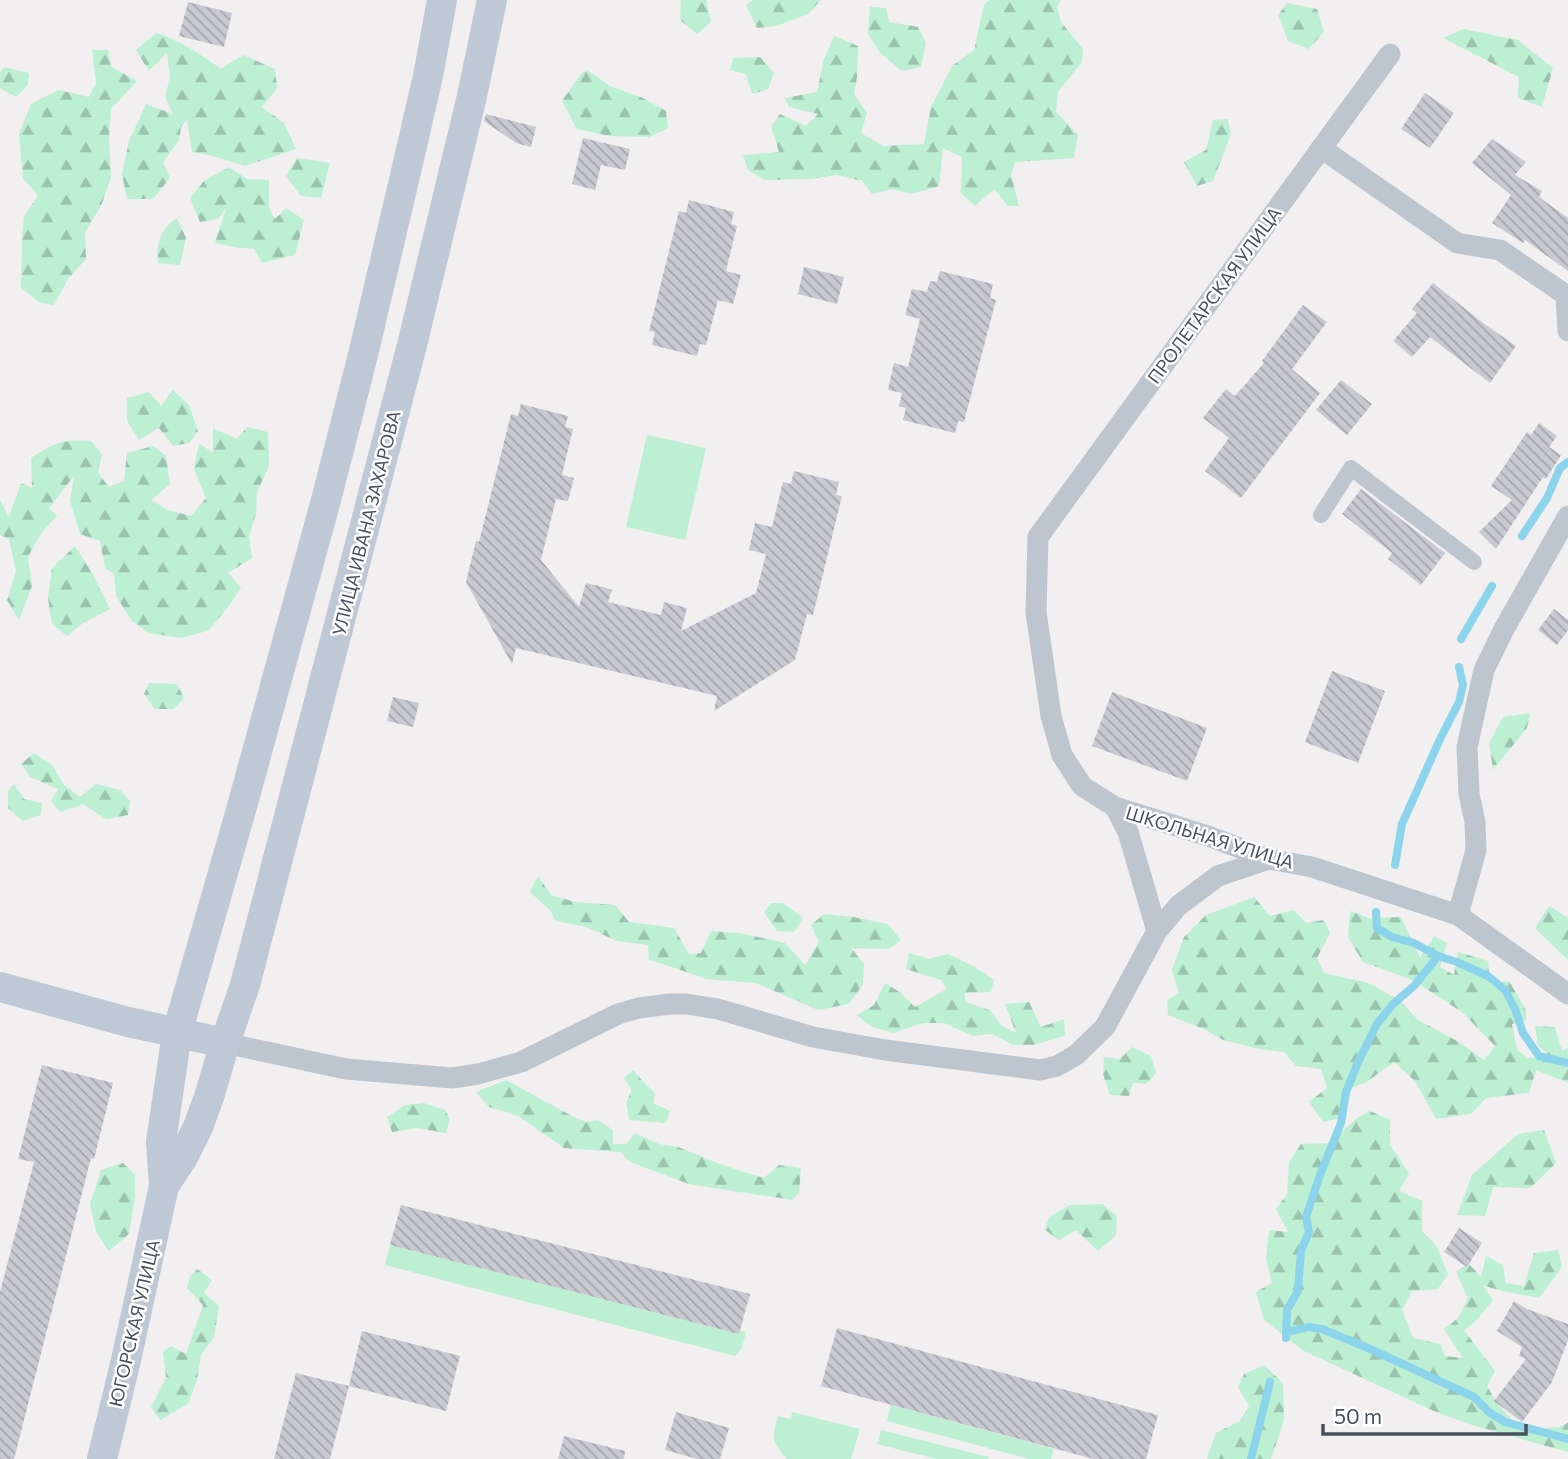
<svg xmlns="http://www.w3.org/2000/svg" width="1568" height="1459" font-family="Commissioner,sans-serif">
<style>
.green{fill:#bdefd2}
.forest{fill:url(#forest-firs)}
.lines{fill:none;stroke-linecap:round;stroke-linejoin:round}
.stream{stroke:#8bd4eb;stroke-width:8}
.building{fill:url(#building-back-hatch)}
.pedestrian{stroke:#bdc5ce;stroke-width:16}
.minor{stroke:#bdc5ce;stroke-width:21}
.secondary{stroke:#bfc9d5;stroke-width:30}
.labels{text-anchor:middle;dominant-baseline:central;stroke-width:5;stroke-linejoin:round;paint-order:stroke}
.street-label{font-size:18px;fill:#47515c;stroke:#fff}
</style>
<defs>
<pattern id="forest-firs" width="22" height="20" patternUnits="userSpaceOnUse" patternTransform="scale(1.75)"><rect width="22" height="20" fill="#bdefd2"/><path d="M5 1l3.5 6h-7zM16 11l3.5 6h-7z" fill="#9bc4ae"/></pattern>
<pattern id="building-back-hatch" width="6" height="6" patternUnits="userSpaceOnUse" patternTransform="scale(1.75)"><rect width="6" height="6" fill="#c9cad1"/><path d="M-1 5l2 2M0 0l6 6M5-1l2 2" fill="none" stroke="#a5a6ad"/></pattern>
</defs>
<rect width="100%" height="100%" fill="#f1efef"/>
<g class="green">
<polygon points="647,435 706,448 685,540 626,527"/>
<polygon points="390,1245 739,1334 740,1330 746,1332 742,1348 735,1356 385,1265"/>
<polygon points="891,1405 1054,1449 1051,1459 1029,1459 887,1421"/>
<path d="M792 1412 860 1429 851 1459H787C771 1441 772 1438 778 1416L791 1419Z"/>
<polygon points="881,1430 989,1457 988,1459 937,1459 877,1444"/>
</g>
<g class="forest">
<polygon points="681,0 706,0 711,22 697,34 680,20"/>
<polygon points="753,0 821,0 808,14 776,26 757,28 746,5"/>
<polygon points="989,0 1061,0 1057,7 1061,22 1083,49 1082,62 1058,92 1056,112 1078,135 1074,158 1015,162 1011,175 1019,206 1008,206 994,189 975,206 961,193 962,157 943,148 939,186 912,194 892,189 872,194 862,181 836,175 811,179 765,180 748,170 743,155 779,152 771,126 780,114 806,126 818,114 789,107 785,98 817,92 824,59 834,36 858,46 857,77 854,94 867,113 861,133 883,146 924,144 931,107 952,66 974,50 984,5"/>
<polygon points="1287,3 1317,9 1324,32 1309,49 1288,41 1278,15"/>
<polygon points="870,7 886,8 889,22 918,27 926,43 921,67 902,71 880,53 868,34"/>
<polygon points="1463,29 1518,40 1553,68 1542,107 1518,98 1519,77 1443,38"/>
<path d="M156 33C179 39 201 55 221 69L243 55 275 69 277 88 262 107 284 123 296 149 245 166 209 155 192 152 187 119 181 127 179 140 163 162 170 178 153 199H127L122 174 129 141 146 104 173 114 165 97 170 77 167 53 149 71 136 50Z"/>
<polygon points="92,50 108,50 111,67 137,81 111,109 109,137 111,177 101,206 85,232 86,259 68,279 54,305 39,302 21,288 22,237 24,216 38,196 23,178 19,134 31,104 58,90 89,97 96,83"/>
<polygon points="760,57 774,73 768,89 752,94 746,74 730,70 733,58"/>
<polygon points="4,67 29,73 28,85 16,97 0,88 0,73"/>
<polygon points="587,70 610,86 643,98 666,111 668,128 649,137 609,136 577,129 562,101 581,74"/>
<polygon points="1228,119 1231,134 1213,181 1197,186 1184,162 1206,150 1213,120"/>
<polygon points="297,158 330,163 321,198 301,196 286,176"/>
<polygon points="229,167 247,179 269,180 269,208 275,219 286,208 304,220 295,255 262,263 254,249 234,247 215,243 226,208 218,219 200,222 190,198 204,181"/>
<path d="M177 218 186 238 180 265 158 263C156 243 160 230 177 218Z"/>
<polygon points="173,390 189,405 198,431 189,443 173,446 159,428 139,440 127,421 127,398 149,392 161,406"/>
<path d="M247 427 268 432 269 466 257 492 256 514 249 536 252 558 228 573 241 588 228 607 209 630 182 638 149 633 132 621 116 596 114 574 105 568 100 541 80 534 70 501 74 476 49 508 57 516 42 532 28 557 32 586 19 620 7 600 16 571 9 539 0 535V500L9 517 21 483 32 488 31 458C51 444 66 438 91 441L102 454 98 473 109 487 124 481 127 453 153 446 166 456 170 484 151 500 168 510 191 516 206 498 194 469 199 443 213 453V428L237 439Z"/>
<polygon points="75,546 92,573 110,609 83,623 67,636 52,624 48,599 52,568"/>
<polygon points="149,683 177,684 184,698 174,709 155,709 144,694"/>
<polygon points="1530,713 1527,728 1493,770 1489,743 1503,717"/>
<polygon points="34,753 52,765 64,785 80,797 96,784 120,790 130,801 128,815 106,819 83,804 61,812 51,801 58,789 30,777 21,764"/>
<polygon points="14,784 24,799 42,803 41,815 23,821 8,808 8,791"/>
<polygon points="538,876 551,895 575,902 615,905 629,922 674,928 689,954 701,953 711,931 740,933 785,943 805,965 819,942 811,925 824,914 853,917 888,924 901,940 889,949 851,948 864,964 863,984 849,1004 818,1010 756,983 706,979 672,967 649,960 648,945 617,941 586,927 556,921 550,910 530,892"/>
<polygon points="1254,897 1270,916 1294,910 1306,923 1324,920 1330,933 1317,958 1324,973 1368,983 1401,1001 1418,1020 1459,1042 1484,1060 1495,1046 1462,1012 1412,980 1363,962 1348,937 1350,911 1369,918 1401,917 1420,958 1434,936 1447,943 1440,967 1454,975 1458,952 1488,961 1490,984 1509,981 1526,1010 1526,1020 1512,1024 1517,1050 1528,1058 1550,1057 1538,1045 1535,1026 1555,1027 1562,1051 1568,1048 1568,1083 1536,1070 1529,1093 1486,1098 1471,1114 1436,1119 1415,1081 1394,1062 1365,1083 1351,1088 1345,1117 1323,1122 1309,1102 1327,1088 1321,1069 1296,1066 1284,1052 1259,1049 1223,1040 1204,1029 1168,1015 1167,1000 1179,993 1172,970 1184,937 1206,915"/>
<polygon points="771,903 783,903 803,918 794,932 777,931 764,912"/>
<polygon points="1549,906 1568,918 1568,960 1535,928"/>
<polygon points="909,953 929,959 948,954 975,967 994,980 991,992 965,993 965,1002 990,1010 1002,1026 1016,1033 1005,1004 1029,1002 1041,1027 1064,1019 1065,1036 1033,1045 1013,1045 992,1034 973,1036 944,1023 923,1023 893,1033 870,1026 857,1015 874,1005 885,983 901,993 915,1007 947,989 941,980 906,969"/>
<polygon points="1132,1047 1151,1056 1156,1073 1146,1084 1133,1083 1129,1096 1110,1095 1103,1074 1104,1057 1120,1059"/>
<polygon points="633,1070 655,1094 653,1103 670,1111 666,1123 629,1120 626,1102 632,1090 624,1078"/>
<polygon points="506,1080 572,1116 586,1122 598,1120 613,1130 613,1144 626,1144 635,1133 659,1144 678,1147 725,1166 764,1178 779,1165 801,1168 799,1193 792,1200 689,1184 630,1162 620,1152 564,1148 518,1116 489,1107 476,1092"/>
<polygon points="424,1103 445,1110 450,1119 446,1133 417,1128 392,1132 387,1117 405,1105"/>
<path d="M1370 1111 1390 1120V1144L1409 1174 1399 1191 1422 1201V1231L1436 1245 1448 1274 1438 1289 1412 1291 1402 1310 1413 1338 1440 1344 1445 1356 1463 1358 1444 1329 1458 1318 1468 1298 1456 1272 1468 1263 1481 1277 1486 1256 1503 1265 1506 1283 1524 1286 1534 1253 1558 1250 1562 1267 1539 1298 1502 1291 1482 1285 1493 1300 1475 1322 1464 1330 1495 1371 1487 1386C1501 1410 1516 1433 1547 1428 1555 1427 1562 1428 1568 1422V1452L1472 1425 1434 1411 1304 1351 1264 1320 1256 1292 1272 1283 1266 1259 1269 1230 1288 1232 1276 1209 1287 1194 1289 1162 1301 1144 1330 1143 1357 1118Z"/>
<polygon points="1544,1130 1556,1163 1530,1188 1493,1187 1485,1216 1457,1215 1472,1175 1518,1134"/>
<polygon points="123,1163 135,1175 135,1196 129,1234 109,1251 96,1232 90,1204 101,1170"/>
<polygon points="1102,1204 1117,1216 1116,1235 1098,1251 1076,1230 1059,1240 1045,1230 1049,1217 1070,1205"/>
<polygon points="197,1269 212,1280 204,1293 219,1306 214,1337 201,1355 197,1380 188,1404 160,1420 151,1407 166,1378 163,1352 171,1346 186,1354 203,1305 187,1288 190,1276"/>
<polygon points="1264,1365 1283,1383 1284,1420 1271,1459 1208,1459 1207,1457 1216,1433 1240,1421 1249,1406 1238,1387 1244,1374"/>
</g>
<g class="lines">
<g class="stream">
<polyline points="1522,536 1547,498 1560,468 1568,462"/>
<polyline points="1461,639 1492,586"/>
<polyline points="1395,865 1402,824 1441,737 1459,702 1463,685 1459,667"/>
<polyline points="1376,912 1377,928 1392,937 1414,943 1438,956 1457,962 1488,976 1505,990 1515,1009 1523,1033 1539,1056 1568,1063"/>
<polyline points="1286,1332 1309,1327 1322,1329 1368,1348 1474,1397 1489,1412 1505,1422 1568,1439"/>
<polyline points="1286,1338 1287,1310 1298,1291 1301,1251 1309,1232 1306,1217 1320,1175 1341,1123 1346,1092 1359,1060 1377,1024 1393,1004 1414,986 1438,956"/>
<polyline points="1251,1459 1270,1382"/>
</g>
</g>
<g class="building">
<polygon points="188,2 232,13 224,47 179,36"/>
<polygon points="1425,93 1454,113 1430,148 1401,129"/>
<polygon points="486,114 536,127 531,147 516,143 484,121"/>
<polygon points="583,138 630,149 625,170 601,165 595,190 572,184"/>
<polygon points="1492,139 1526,162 1515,175 1542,191 1539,197 1568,218 1568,271 1525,240 1523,243 1492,223 1511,195 1472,163"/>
<polygon points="689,200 734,212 731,224 737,226 726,271 741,275 733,304 718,300 706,345 700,344 697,356 652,345 655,332 649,331 679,211 686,213"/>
<polygon points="804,267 844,277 837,304 798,294"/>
<polygon points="940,271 993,284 990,298 996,300 964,422 958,421 955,433 903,420 906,408 899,406 902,393 888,390 894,363 908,367 920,319 905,315 912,289 927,292 930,281 937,282"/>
<polygon points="1433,283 1483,323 1516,346 1490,383 1430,337 1412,357 1393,341 1417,313 1412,309"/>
<polygon points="1303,305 1327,322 1292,369 1320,393 1241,498 1205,471 1229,438 1203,418 1226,389 1235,396 1264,363 1262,361"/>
<polygon points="1341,380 1372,404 1347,435 1316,410"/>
<polygon points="521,404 568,416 565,427 573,429 562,475 574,478 568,501 556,499 541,560 579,607 586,583 599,586 612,590 608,602 620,605 661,615 664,602 687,608 681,631 756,593 766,554 749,550 755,523 772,527 783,482 791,484 794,471 839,482 836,495 842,496 813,615 807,614 795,660 714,711 717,696 516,648 512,664 466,582 476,541 479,542 511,414 518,416"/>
<polygon points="1539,423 1557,436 1549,447 1561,455 1546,479 1543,477 1496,549 1479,532 1512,500 1491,486 1527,432 1531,435"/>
<polygon points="1361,489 1445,553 1421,585 1388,559 1392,553 1342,514"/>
<polygon points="1554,609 1568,620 1568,630 1557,645 1538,630"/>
<polygon points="1332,671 1385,691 1358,763 1305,742"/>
<polygon points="1112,692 1207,728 1187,781 1092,746"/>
<polygon points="393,697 419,703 413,727 387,721"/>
<polygon points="42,1065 113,1083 94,1159 91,1158 14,1459 0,1459 0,1292 34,1162 18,1159"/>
<polygon points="401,1205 750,1294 739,1334 390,1245"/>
<polygon points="1459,1228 1482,1243 1467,1267 1444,1252"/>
<polygon points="1514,1301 1527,1309 1568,1324 1568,1340 1552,1382 1522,1422 1494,1401 1526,1359 1519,1356 1522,1347 1497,1331"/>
<polygon points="837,1328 1158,1415 1146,1459 1094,1459 821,1386"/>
<polygon points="362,1331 460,1356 446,1411 349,1386"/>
<polygon points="296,1373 349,1386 330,1459 274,1459"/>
<polygon points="676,1412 729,1428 720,1459 697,1459 665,1450"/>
<polygon points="564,1436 625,1451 624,1459 558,1459"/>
</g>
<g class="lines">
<polyline class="pedestrian" points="1321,515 1351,468 1474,562"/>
<g class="minor">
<polyline points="1390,54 1038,537 1036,612 1051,716 1062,755 1082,786 1115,807 1208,836 1269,859 1312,867 1458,915 1568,994"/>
<polyline points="1321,148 1457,243 1500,250 1566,295 1568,331"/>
<polyline points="1115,807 1128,832 1157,931"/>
<polyline points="1458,915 1476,850 1475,822 1469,794 1467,747 1484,670 1504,629 1568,516"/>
<polyline points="225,1043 346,1069 452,1078 478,1074 521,1062 618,1014 639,1008 670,1004 687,1004 718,1009 813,1037 885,1050 1040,1070 1057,1066 1076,1055 1105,1027 1157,931 1178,906 1218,876 1269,859"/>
</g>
<g class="secondary">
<polyline points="0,987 128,1022 225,1043"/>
<polyline points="164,1186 182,1159 198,1127 209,1097 225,1043 245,985 412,345 472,96 492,0"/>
<polyline points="102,1459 126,1360 164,1186 161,1142 177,1033 243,803 326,500 363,355 408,163 428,76 442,0"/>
</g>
</g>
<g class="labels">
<g class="street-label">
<text transform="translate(1214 295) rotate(-54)">ПРОЛЕТАРСКАЯ УЛИЦА</text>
<text transform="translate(366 523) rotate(-76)">УЛИЦА ИВАНА ЗАХАРОВА</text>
<text transform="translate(1210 837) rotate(17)">ШКОЛЬНАЯ УЛИЦА</text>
<text transform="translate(134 1323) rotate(-77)">ЮГОРСКАЯ УЛИЦА</text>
</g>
</g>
<path d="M1323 1424v10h203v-10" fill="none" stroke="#47515c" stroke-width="3.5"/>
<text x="1334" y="1424" font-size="21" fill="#47515c" stroke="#ffffff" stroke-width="5" paint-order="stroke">50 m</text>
</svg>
